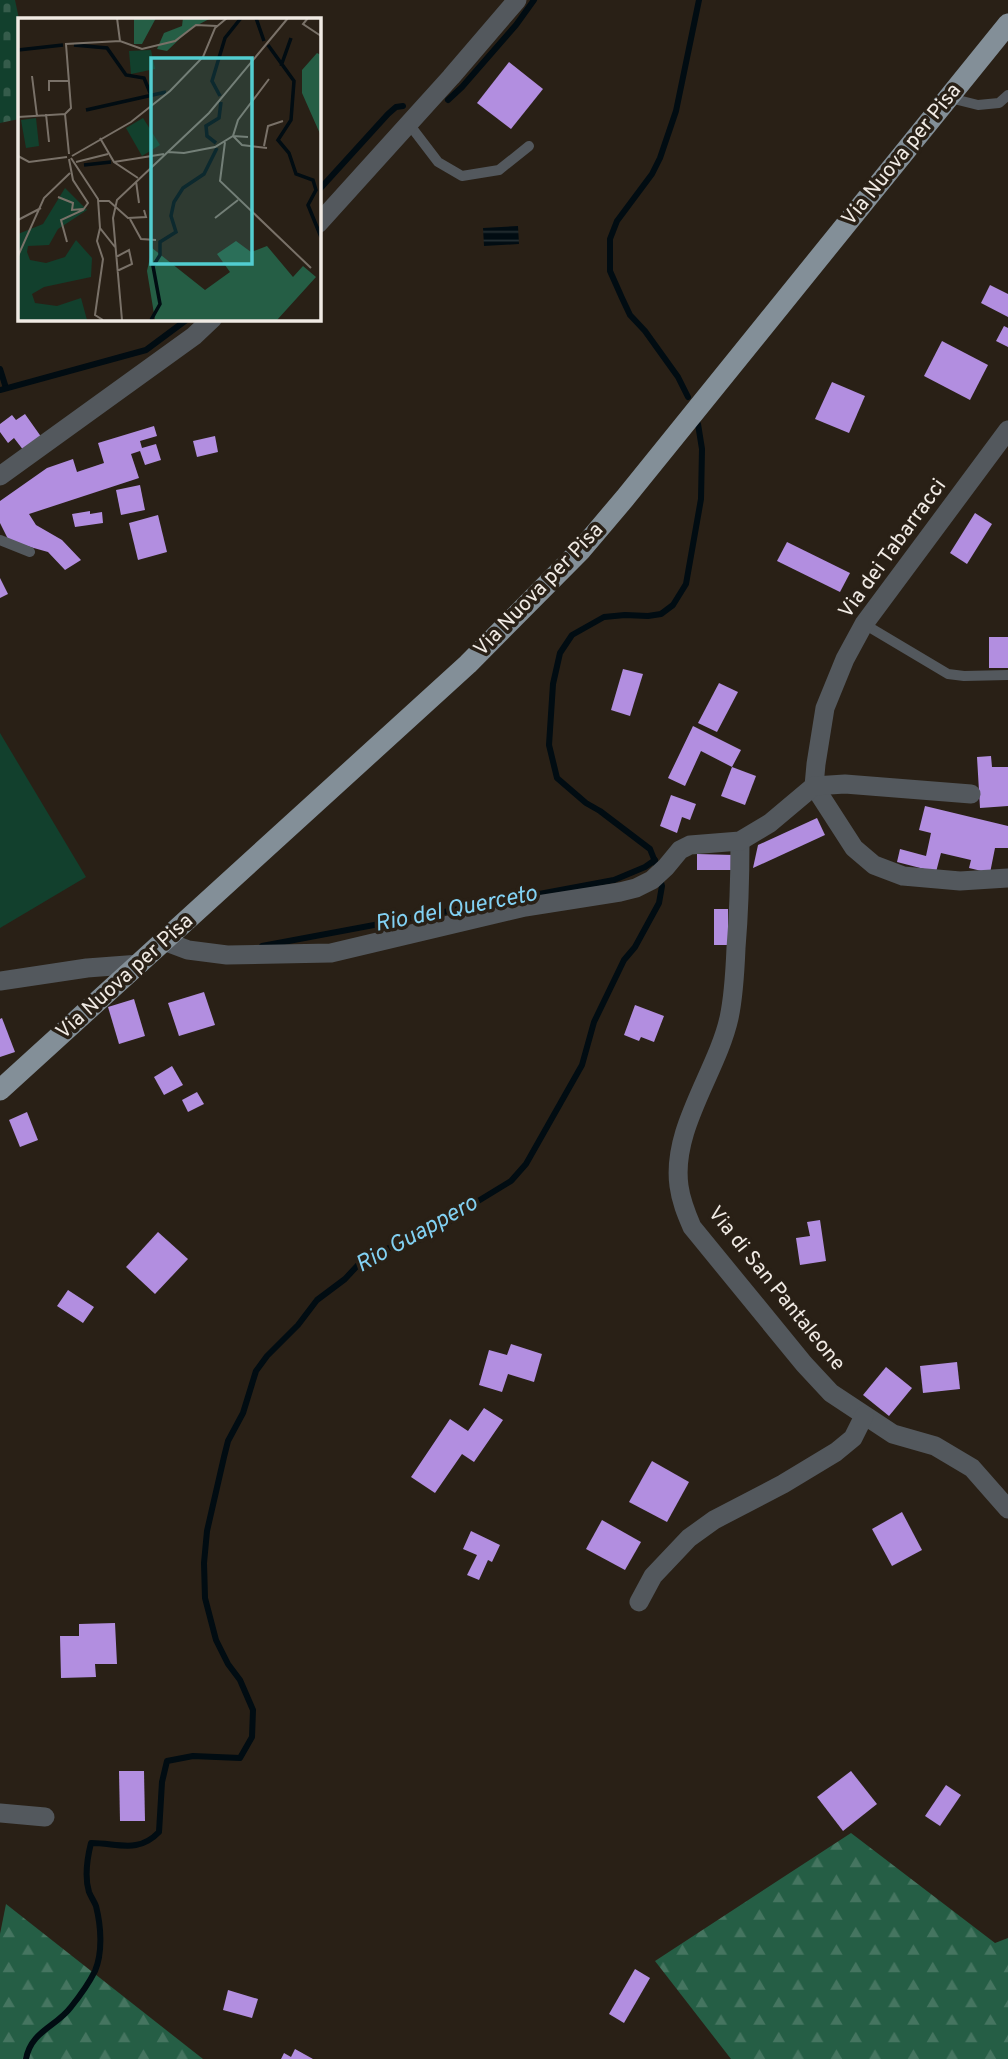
<svg xmlns="http://www.w3.org/2000/svg" width="1008" height="2059" font-family="Overpass,sans-serif">
<style>
.forest{fill:url(#forest-firs)}
.cemetery{fill:url(#cemetery-stones)}
.pitch{fill:#12402d}
.water{fill:url(#water-rules)}
.lines{fill:none;stroke-linecap:round;stroke-linejoin:round}
.stream{stroke:#010c12;stroke-width:6}
.building{fill:#b28ee0}
.lane{stroke:#53585d;stroke-width:10}
.street{stroke:#53585d;stroke-width:19}
.primary{stroke:#838f98;stroke-width:21}
.labels{text-anchor:middle;dominant-baseline:central;stroke-width:7;stroke-linejoin:round;paint-order:stroke}
.street-label{font-size:21px;fill:#f0eae4;stroke:#292016}
.water-label{font-size:23px;font-style:italic;fill:#82d1f3;stroke:#292016}
.inset-river{fill:none;stroke:#010c12;stroke-width:3.5}
.inset-road{fill:none;stroke:#797168;stroke-width:2}
.view{fill:#52cdd0;fill-opacity:0.15;stroke:#52cdd0;stroke-width:3.5}
.inset-edge{fill:none;stroke:#f0eae4;stroke-width:3.5}
</style>
<defs>
<pattern id="forest-firs" width="22" height="20" patternUnits="userSpaceOnUse" patternTransform="scale(1.75)"><rect width="22" height="20" fill="#255e45"/><path d="M5 1l3.5 6h-7zM16 11l3.5 6h-7z" fill="#457560"/></pattern>
<pattern id="cemetery-stones" width="16" height="16" patternUnits="userSpaceOnUse" patternTransform="scale(1.75)"><rect width="16" height="16" fill="#12402d"/><path d="M2 7V4a2 2 0 0 1 4 0v3zM10 15v-3a2 2 0 0 1 4 0v3z" fill="#355c4b"/></pattern>
<pattern id="water-rules" width="6" height="5" patternUnits="userSpaceOnUse" patternTransform="scale(1.75)"><rect width="6" height="5" fill="#010c12"/><path d="M0 2.5h6" fill="none" stroke="#263034"/></pattern>
</defs>
<rect width="100%" height="100%" fill="#292016"/>
<g class="forest">
<polygon points="851,1833 995,1943 1008,1938 1008,2059 731,2059 655,1961"/>
<polygon points="6,1904 203,2059 0,2059 0,1934"/>
</g>
<polygon class="cemetery" points="0,0 15,0 19,19 19,119 0,123"/>
<polygon class="pitch" points="0,733 86,877 0,928"/>
<polygon class="water" points="518,226 519,244 484,246 483,228"/>
<g class="lines">
<g class="stream">
<polyline points="448,100 462,87 516,25 534,0"/>
<polyline points="318,191 388,114 396,107 403,106"/>
<polyline points="0,369 6,388"/>
<polyline points="0,390 146,350 189,318"/>
<polyline points="688,397 678,377 645,331 630,315 622,298 610,271 610,239 617,221 652,174 660,158 676,111 699,0"/>
<polyline points="658,869 650,849 600,811 586,803 557,778 549,745 553,684 560,653 572,635 604,617 625,615 648,616 661,614 673,605 686,584 701,499 702,449 698,424"/>
<polyline points="262,946 614,880 645,867 655,860"/>
<path d="M26 2059C31 2031 56 2027 71 2007 79 1997 89 1983 95 1971 103 1952 101 1926 96 1906 94 1901 91 1897 89 1892 84 1876 87 1859 91 1843 118 1843 138 1854 159 1832L162 1782 167 1761 193 1756 240 1758 252 1737 253 1710 240 1680 228 1664 216 1640 205 1598 204 1563 207 1531 224 1457 228 1441 243 1413 256 1371 267 1356 298 1325 317 1300 345 1279 358 1265 391 1247 415 1242 433 1232 455 1218 470 1206 511 1181 526 1164 582 1065 594 1022 624 960 635 947 659 903 662 886 660 879"/>
</g>
</g>
<g class="building">
<polygon points="509,62 543,89 511,129 477,103"/>
<polygon points="990,285 1008,294 1008,317 981,303"/>
<polygon points="1004,326 1008,328 1008,347 996,341"/>
<polygon points="942,341 988,365 970,400 924,376"/>
<polygon points="832,382 865,396 849,433 815,419"/>
<polygon points="25,414 42,438 24,451 14,438 8,443 0,432 0,424 12,415 16,420"/>
<polygon points="154,426 157,436 140,441 142,448 156,444 161,460 145,465 140,451 131,454 139,478 29,514 36,525 62,540 81,560 65,570 48,552 9,541 0,523 0,501 47,468 73,459 77,472 104,463 98,443"/>
<polygon points="215,436 218,452 197,457 193,441"/>
<polygon points="140,485 145,510 121,515 116,490"/>
<polygon points="90,511 90,514 102,512 103,523 75,527 72,514"/>
<polygon points="975,513 992,524 967,564 950,553"/>
<polygon points="158,515 167,552 138,560 129,523"/>
<polygon points="787,542 850,573 840,592 777,561"/>
<polygon points="0,578 8,594 0,598"/>
<rect x="989" y="637" width="19" height="31"/>
<polygon points="623,669 643,674 630,716 611,710"/>
<polygon points="719,683 738,692 717,732 698,723"/>
<polygon points="693,726 741,750 732,767 701,751 685,786 668,778"/>
<polygon points="991,756 992,767 1008,767 1008,806 980,808 977,757"/>
<polygon points="732,767 756,776 745,805 721,796"/>
<polygon points="671,795 696,804 690,820 682,817 677,833 660,826"/>
<polygon points="925,806 1008,826 1008,848 995,848 990,873 969,868 971,860 941,853 936,872 897,862 900,849 926,856 931,833 919,830"/>
<polygon points="817,818 825,835 753,868 758,845"/>
<polygon points="697,854 734,855 734,870 697,870"/>
<rect x="714" y="909" width="14" height="36"/>
<polygon points="204,992 215,1025 179,1036 168,1003"/>
<polygon points="134,999 145,1036 119,1044 108,1007"/>
<polygon points="635,1005 664,1016 654,1042 641,1037 639,1041 624,1035"/>
<polygon points="2,1018 15,1052 0,1057 0,1019"/>
<polygon points="172,1066 183,1085 164,1095 154,1077"/>
<polygon points="197,1092 204,1104 188,1112 182,1100"/>
<polygon points="27,1112 38,1140 20,1147 9,1120"/>
<polygon points="820,1220 826,1261 800,1265 796,1238 810,1236 807,1222"/>
<polygon points="158,1232 188,1259 155,1294 126,1267"/>
<polygon points="68,1290 94,1307 83,1323 57,1306"/>
<polygon points="511,1344 542,1354 534,1382 508,1374 502,1392 479,1385 489,1350 507,1355"/>
<polygon points="957,1362 960,1389 923,1393 920,1366"/>
<polygon points="886,1367 912,1388 889,1416 863,1395"/>
<polygon points="484,1408 503,1420 474,1462 462,1454 435,1493 411,1477 450,1419 468,1431"/>
<polygon points="652,1461 689,1482 667,1522 629,1502"/>
<polygon points="902,1512 922,1550 892,1566 872,1529"/>
<polygon points="602,1520 641,1542 625,1570 586,1549"/>
<polygon points="471,1531 500,1545 492,1562 488,1560 479,1580 467,1575 477,1555 463,1549"/>
<polygon points="115,1623 117,1664 95,1664 96,1677 61,1678 60,1636 79,1636 79,1624"/>
<polygon points="119,1771 144,1771 145,1821 120,1821"/>
<polygon points="851,1771 877,1804 843,1831 817,1797"/>
<polygon points="946,1785 961,1795 940,1826 925,1816"/>
<polygon points="635,1969 650,1978 624,2023 609,2014"/>
<polygon points="228,1990 258,1999 252,2018 223,2010"/>
<polygon points="295,2049 313,2059 281,2059 284,2053 291,2057"/>
</g>
<g class="lines">
<g class="lane">
<polyline points="950,98 978,105 999,103 1008,95"/>
<polyline points="409,124 438,162 462,176 499,170 529,146"/>
<polyline points="0,540 30,552"/>
<polyline points="864,624 948,674 964,676 1008,675"/>
</g>
<g class="street">
<polyline points="318,224 451,77 517,0"/>
<polyline points="1008,430 864,624 845,659 825,708 816,764 814,786 854,848 874,865 903,876 960,881 1008,878"/>
<polyline points="0,476 194,336 213,318"/>
<path d="M740 841C740 877 739 912 736 948 735 972 734 995 729 1018 717 1072 671 1129 679 1186 681 1201 686 1213 692 1227L804 1364 831 1393 893 1434 935 1446 972 1468 1008 1509"/>
<polyline points="164,941 188,950 227,955 331,953 525,907 620,892 636,888 652,880 666,867 680,850 690,845 740,841 770,823 814,786 845,784 971,794"/>
<polyline points="0,981 87,968 140,964"/>
<polyline points="639,1602 653,1576 689,1538 714,1520 783,1484 836,1452 853,1438 864,1416"/>
<polyline points="0,1813 45,1817"/>
</g>
<polyline class="primary" points="0,1090 468,664 581,550 625,498 1008,24"/>
</g>
<g class="labels">
<g class="street-label">
<text transform="translate(902 155) rotate(-51)">Via Nuova per Pisa</text>
<text transform="translate(893 549) rotate(-54)">Via dei Tabarracci</text>
<text transform="translate(539 590) rotate(-46)">Via Nuova per Pisa</text>
<text transform="translate(125 977) rotate(-42)">Via Nuova per Pisa</text>
<text transform="translate(776 1289) rotate(51)">Via di San Pantaleone</text>
</g>
<g class="water-label">
<text transform="translate(456 910) rotate(-11)">Rio del Querceto</text>
<text transform="translate(417 1235) rotate(-29)">Rio Guappero</text>
</g>
</g>
<g transform="translate(18 18)">
<rect width="303" height="303" fill="#292016"/>
<path d="M18 100 21 128 8 130 3 102ZM47 170 69 192 40 211 31 227 10 228 9 234 12 242 28 245 47 239 58 222 74 240 73 259 26 269 14 276 17 285 39 288 63 280 69 302H0V216L25 206Z" fill="#12402d"/>
<path d="M116 0H138L124 26H116ZM165 0H193L172 11 149 33 139 31 146 15 164 8ZM299 35 303 37V118L284 75V52ZM218 223 233 234 249 228 275 259 285 248 298 259 259 302H137L129 253 134 230 187 272 212 254 199 236Z" fill="#255e45"/>
<path d="M133 32 137 51 113 56 111 33Z" fill="#12402d"/>
<path d="M125 100 142 127 124 138 108 110Z" fill="#12402d"/>
<path class="inset-river" d="M238 0 246 23M56 27 89 30 108 57 126 60 133 77M250 27 276 63 273 102 260 122 271 135 278 156 295 162 298 172 290 187 303 219M0 32 45 27M263 48 273 20M202 78 194 63 207 20 223 0M68 92 148 74M198 125 189 118 188 108 201 100 203 84M66 147 93 144M133 302 142 286 135 248 142 237V224L158 214 153 198 156 184 165 170 186 156 199 130"/>
<path class="inset-road" d="M99 0 102 23M290 0 285 6 303 18M14 58 19 98M31 73V63H50M28 96 31 124M47 96 53 90 48 26 102 23 124 31 157 23 178 7 199 8M0 99 47 96 51 136M82 120 96 144 120 160M207 124 202 163 293 250M246 128 250 108 265 103M249 130 224 127 215 118 220 102 251 61M150 134 166 135 197 129 215 118 230 119M0 138 11 144 49 139M54 138 113 104 152 73 185 39 197 10 209 0M53 140 80 181 82 210 97 229M58 144 90 136M96 144 146 136M118 163 121 185M40 179 55 185 54 192 65 191M81 183H91L110 200 128 199 126 192M197 200 220 182M112 201 123 221 138 222M0 202 23 190M82 210 79 223 85 241 77 297 85 302M49 224 43 202 65 192 70 185 55 162 51 141M0 238 26 180 52 155M98 239 111 232 114 246 99 253M104 302 95 200 99 182 191 95 270 0"/>
<path class="view" d="M133 40H234V246H133Z"/>
<rect width="303" height="303" class="inset-edge"/>
</g>
</svg>
